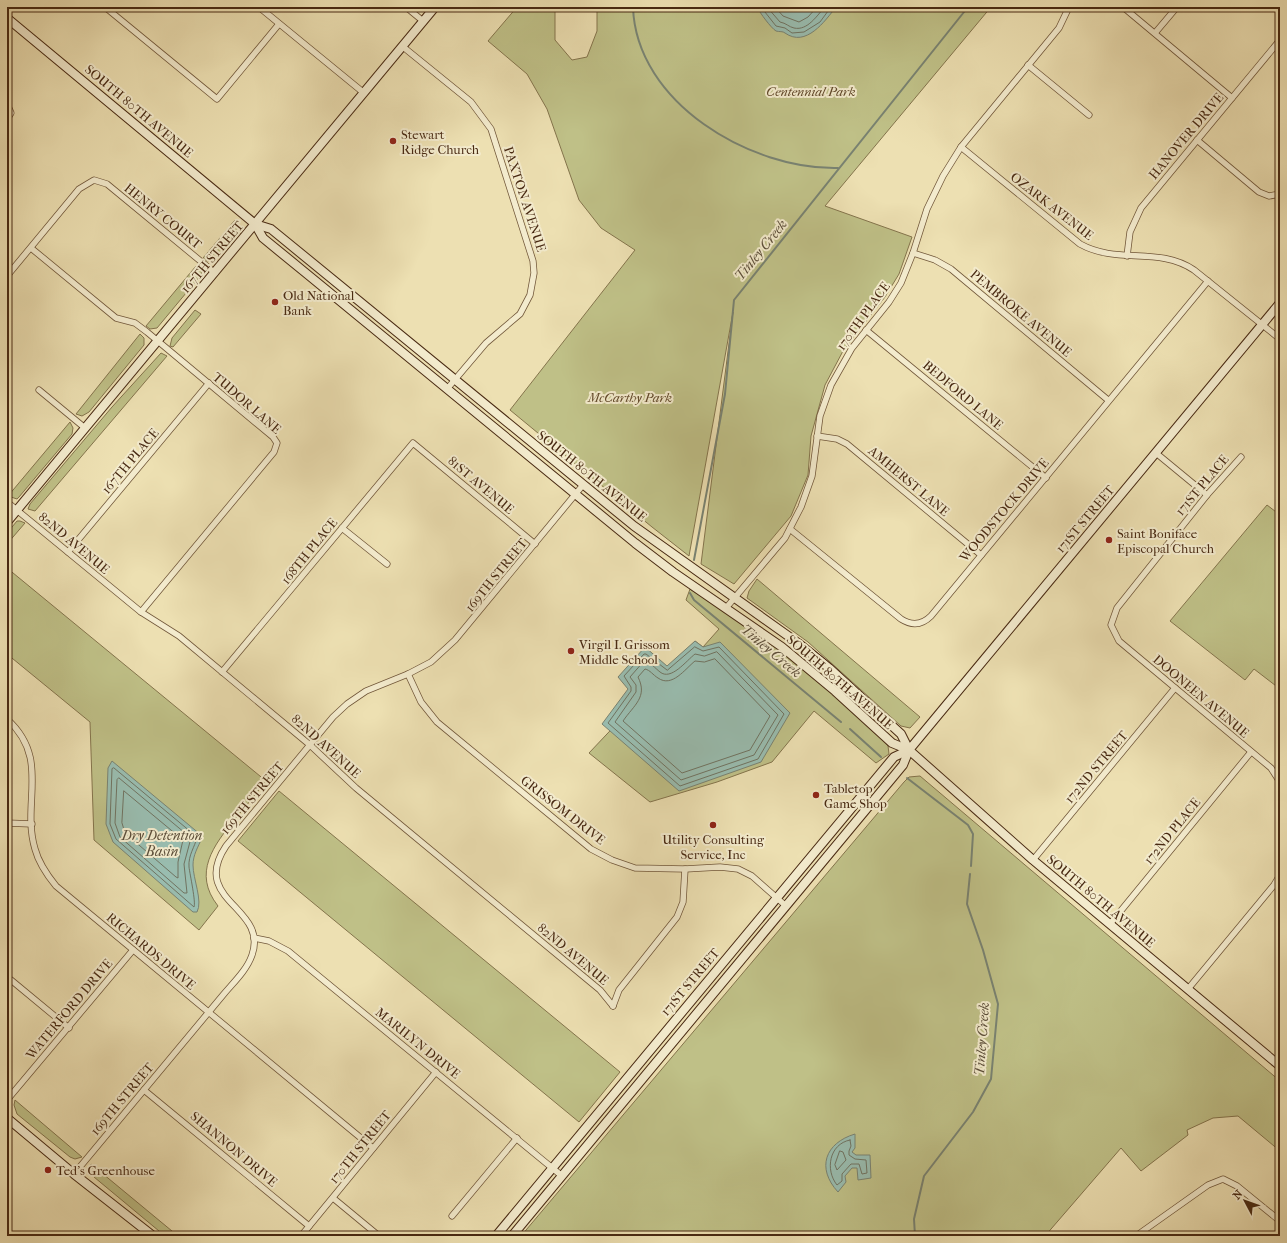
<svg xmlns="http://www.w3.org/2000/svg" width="1287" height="1243" font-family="'IM FELL French Canon',serif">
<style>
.green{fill:#bfc087;stroke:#84744c}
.water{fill:#99bdb0;stroke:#798271}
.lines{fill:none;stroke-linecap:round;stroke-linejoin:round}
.shore{stroke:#707361;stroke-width:1}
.stream{stroke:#798271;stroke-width:2}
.street-casing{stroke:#71573a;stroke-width:7}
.secondary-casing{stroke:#482912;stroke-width:10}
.street{stroke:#f3ebcd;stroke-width:5.5}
.secondary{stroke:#f3ebcd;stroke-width:8}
.poi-dot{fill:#8f2418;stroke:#f3ebcd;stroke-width:1.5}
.labels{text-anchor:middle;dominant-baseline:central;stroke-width:4;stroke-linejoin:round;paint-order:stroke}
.park-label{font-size:13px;font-style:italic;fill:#604729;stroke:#f3ebcd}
.street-label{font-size:13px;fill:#482912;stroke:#f3ebcd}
.poi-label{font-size:13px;fill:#482912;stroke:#f3ebcd;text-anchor:start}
.water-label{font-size:14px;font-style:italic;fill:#5c4e3a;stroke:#f3ebcd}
</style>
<rect width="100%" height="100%" fill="#ede0b2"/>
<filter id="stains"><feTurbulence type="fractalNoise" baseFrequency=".005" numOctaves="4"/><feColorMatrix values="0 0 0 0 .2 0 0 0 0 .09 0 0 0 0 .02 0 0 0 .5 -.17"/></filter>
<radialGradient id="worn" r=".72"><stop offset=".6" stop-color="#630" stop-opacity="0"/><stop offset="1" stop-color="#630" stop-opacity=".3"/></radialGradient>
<g class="green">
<polygon points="517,7 555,7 555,40 572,60 587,57 597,31 597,7 991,7 825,206 912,237 899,274 885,297 843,351 825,385 811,436 808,475 791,516 734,584 701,564 733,312 689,556 652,527 510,410 635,250 601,228 579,200 547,109 527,74 488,41"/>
<path d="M235 220C244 233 222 250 213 260L207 261 203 258Z"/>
<polygon points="196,266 202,272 201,275 157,328 150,329 146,326"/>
<polygon points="195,310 201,314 173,347 170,346 172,338"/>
<polygon points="140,334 144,338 144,345 89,412 82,416 76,414"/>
<polygon points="161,353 167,356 35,511 28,509 30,504 112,407"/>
<polygon points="70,422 73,428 72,434 19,497 17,499 8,496"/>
<polygon points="1267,505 1280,515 1280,689 1254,669 1245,680 1170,621"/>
<polygon points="17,521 20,521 25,523 7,544 7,533"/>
<path d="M7 568 266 781C256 794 246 806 235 819 214 845 192 873 218 906L199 930 94 840 90 722 7 654Z"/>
<polygon points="757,579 920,717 910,728 901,726 808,642 754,603 747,598 749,591"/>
<path d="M690 589C711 603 733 616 754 631 800 663 841 700 882 738L888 746 889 754 876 763 814 711 772 762 717 782 650 802 589 753 695 641 703 647 719 629 686 600Z"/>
<polygon points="920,776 1280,1081 1280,1151 1238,1116 1213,1118 1187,1130 1188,1135 1141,1171 1121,1148 1045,1236 521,1236 904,782 909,777"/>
<polygon points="279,791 620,1072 579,1122 238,841"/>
<polygon points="15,1100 82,1157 75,1159 70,1157 17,1114 14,1105"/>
<polygon points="91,1164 178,1236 165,1236 94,1177 89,1172"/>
</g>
<g class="water">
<path d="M757 7H836C825 21 806 48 785 33 783 31 779 32 776 31 771 28 760 13 757 7Z"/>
<polygon points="695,641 703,647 720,642 790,713 761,762 679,791 602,724 628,689 618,677 645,647 667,666"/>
<path d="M112 761 201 835 202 838C198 847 193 855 193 865 193 879 203 901 197 912H193L113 842 106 824 108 768Z"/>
<path d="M855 1134V1148L852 1152 856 1155H870L871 1178 858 1180 857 1168H852L845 1176 846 1182 838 1192C816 1168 825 1143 855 1134Z"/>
</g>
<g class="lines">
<g class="shore">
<polyline points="761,7 776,26 785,28 792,33 804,32 820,22 831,7"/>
<path d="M767 7 780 22C786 23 789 27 794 28 808 31 817 15 825 7"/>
<polyline points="775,7 783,16 799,22 808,17 817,7"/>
<polygon points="695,647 703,651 719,647 784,714 758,759 680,786 608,723 631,691 631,687 624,676 644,654 646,654 667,670"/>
<path d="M717 652 778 715 754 755 681 780 615 722 636 692V685L630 677 644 661C650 662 655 668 660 672 671 681 686 661 695 654L704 656Z"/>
<path d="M715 659 770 716 750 750 682 773 623 721C634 705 648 697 638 677L645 669C650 670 653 675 658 678 672 688 685 669 695 661L704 662Z"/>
<path d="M114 768 197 837C195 847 188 855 189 867 190 875 196 902 194 907L116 839 110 824 112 769Z"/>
<polygon points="119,778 191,838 184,864 187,893 184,893 120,837 115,823 117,780"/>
<polygon points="124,791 183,840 178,862 178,878 176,877 125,833 122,823"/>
<path d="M850 1140 851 1146 849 1151V1155L855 1159 866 1160 867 1173 862 1174 859 1164H851L842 1174V1181L837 1185C825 1170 829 1144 850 1140Z"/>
<polygon points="840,1151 843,1152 846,1160 837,1170 835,1165"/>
</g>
<g class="stream">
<path d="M633 7C636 103 751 170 838 168"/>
<polyline points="694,560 725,394 734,300 968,7"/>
<polyline points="690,593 694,600 841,722"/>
<polyline points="850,729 881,757"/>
<polyline points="907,778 968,825 973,834 971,866"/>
<polyline points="915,1236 914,1219 924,1176 973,1112 991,1079 998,1004 983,950 967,904 970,874"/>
</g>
<defs>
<g id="street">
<polyline points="105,7 217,99 279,24"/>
<polyline points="259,7 364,93"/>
<polyline points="406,7 423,21"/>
<polyline points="1123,7 1232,98"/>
<polyline points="1155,33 1177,7"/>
<polyline points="402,46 471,102 491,129 533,261 534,273 530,295 520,314 486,343 447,389"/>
<polyline points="1028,65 1089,115"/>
<polyline points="7,104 11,113 7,119"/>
<polyline points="1197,140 1259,192 1269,196 1280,194"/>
<path d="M961 147 1080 244C1118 265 1158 246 1194 270L1280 339"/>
<polyline points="31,248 116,318 135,323 147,332 273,437 277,443 274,452 141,612"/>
<polyline points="913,253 935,260 951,269 1108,400"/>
<polyline points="1127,256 1130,232 1141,208 1280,40"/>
<polyline points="7,276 79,189 94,180 107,184 215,273"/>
<polyline points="866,330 1046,478"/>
<polyline points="39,390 85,428"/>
<polyline points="817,436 837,439 847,444 981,555"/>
<polyline points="1156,453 1207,495"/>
<polyline points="1241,457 1207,495 1117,608 1111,625 1119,641 1271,768 1280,782"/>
<polyline points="7,502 141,612 179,636 310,745 356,788 600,990 613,1006"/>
<polyline points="342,528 387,564"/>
<path d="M790 529 901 619C912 626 922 625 931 616L1208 281"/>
<polyline points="68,552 209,383"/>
<polyline points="726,608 785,538 801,507 812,476 820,416 831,385 852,348 889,302 901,283 913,253 927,209 943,176 961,147 1059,28 1069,7"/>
<polyline points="222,672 413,443 535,544"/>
<polyline points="408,674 421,702 437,722 591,849 612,860 635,868 685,869 720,867 738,869 752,876 786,906"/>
<path d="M7 719C51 759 21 802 35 849 39 864 47 875 56 886L373 1148"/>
<polyline points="7,823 32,824"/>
<polyline points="1033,860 1175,688"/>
<polyline points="1110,924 1251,752"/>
<polyline points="254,938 269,941 288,951 562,1176"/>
<polyline points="11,980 69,1028"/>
<polyline points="1188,989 1274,885 1280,875"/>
<polyline points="613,1006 619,990 677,917 683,902 685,869"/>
<polyline points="144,1090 309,1226"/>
<polyline points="7,1100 133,950"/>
<path d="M74 1174 223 995C233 983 247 970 252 955 269 907 189 901 226 846L333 717 347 704 366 691 408 674 431 662 455 640 583 485"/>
<polyline points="333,1198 379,1236"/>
<polyline points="452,1216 517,1138"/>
<polyline points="301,1236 436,1072"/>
<polyline points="1136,1236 1208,1185 1223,1179 1237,1186 1280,1221"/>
</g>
<g id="secondary">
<polyline points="7,18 255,224 263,238 307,274 635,543 673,572 782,647 835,691 892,743 909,750 1033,860 1280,1066"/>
<polyline points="255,224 271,229 634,526 798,643 829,668 901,734 909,750"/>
<polyline points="7,522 435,7"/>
<polyline points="7,1118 74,1174 153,1236"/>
<polyline points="496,1236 894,757 909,750"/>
<polyline points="512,1236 903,765 909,750 1280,303"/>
</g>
</defs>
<use href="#street" class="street-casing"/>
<use href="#secondary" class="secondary-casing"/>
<use href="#street" class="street"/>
<use href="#secondary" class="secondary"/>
</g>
<g class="poi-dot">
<circle cx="393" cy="141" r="4"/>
<circle cx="275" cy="302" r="4"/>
<circle cx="1109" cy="540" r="4"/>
<circle cx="571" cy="651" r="4"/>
<circle cx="816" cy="795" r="4"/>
<circle cx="713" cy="825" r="4"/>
<circle cx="48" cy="1170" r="4"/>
</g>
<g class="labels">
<g class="park-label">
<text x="811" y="91">Centennial Park</text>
<text x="630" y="397">McCarthy Park</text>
</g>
<g class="street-label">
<text transform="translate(139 111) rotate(40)">SOUTH 80TH AVENUE</text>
<text transform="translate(1186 136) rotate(-50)">HANOVER DRIVE</text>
<text transform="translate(525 199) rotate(72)">PAXTON AVENUE</text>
<text transform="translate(1052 206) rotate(38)">OZARK AVENUE</text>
<text transform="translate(163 216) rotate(39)">HENRY COURT</text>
<text transform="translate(212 257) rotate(-50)">167TH STREET</text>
<text transform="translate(1021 313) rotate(40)">PEMBROKE AVENUE</text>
<text transform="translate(863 316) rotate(-54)">170TH PLACE</text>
<text transform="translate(963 395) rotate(40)">BEDFORD LANE</text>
<text transform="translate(247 403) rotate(41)">TUDOR LANE</text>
<text transform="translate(130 461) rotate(-50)">167TH PLACE</text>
<text transform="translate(592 476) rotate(39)">SOUTH 80TH AVENUE</text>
<text transform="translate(909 481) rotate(40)">AMHERST LANE</text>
<text transform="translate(481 485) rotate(40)">81ST AVENUE</text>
<text transform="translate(1202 485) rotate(-50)">171ST PLACE</text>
<text transform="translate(1004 510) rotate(-50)">WOODSTOCK DRIVE</text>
<text transform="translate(1085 519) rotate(-50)">171ST STREET</text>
<text transform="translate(74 543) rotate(40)">82ND AVENUE</text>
<text transform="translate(309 551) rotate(-51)">168TH PLACE</text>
<text transform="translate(496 575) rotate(-51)">169TH STREET</text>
<text transform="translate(840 682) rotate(41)">SOUTH 80TH AVENUE</text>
<text transform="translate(1201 696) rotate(40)">DOONEEN AVENUE</text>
<text transform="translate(326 746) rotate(42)">82ND AVENUE</text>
<text transform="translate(1096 767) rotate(-50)">172ND STREET</text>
<text transform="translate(252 798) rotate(-50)">169TH STREET</text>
<text transform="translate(563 810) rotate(38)">GRISSOM DRIVE</text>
<text transform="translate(1172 831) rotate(-51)">172ND PLACE</text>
<text transform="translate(1101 901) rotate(40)">SOUTH 80TH AVENUE</text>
<text transform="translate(151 951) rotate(40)">RICHARDS DRIVE</text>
<text transform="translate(573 954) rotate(40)">82ND AVENUE</text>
<text transform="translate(690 982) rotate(-50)">171ST STREET</text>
<text transform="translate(69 1009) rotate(-50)">WATERFORD DRIVE</text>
<text transform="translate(418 1043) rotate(39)">MARILYN DRIVE</text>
<text transform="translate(122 1099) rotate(-50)">169TH STREET</text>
<text transform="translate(360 1147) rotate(-51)">170TH STREET</text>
<text transform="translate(234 1149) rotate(40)">SHANNON DRIVE</text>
</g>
<g class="poi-label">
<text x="401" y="134">Stewart<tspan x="401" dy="15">Ridge Church</tspan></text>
<text x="283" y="295">Old National<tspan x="283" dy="15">Bank</tspan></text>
<text x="1117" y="533">Saint Boniface<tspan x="1117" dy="15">Episcopal Church</tspan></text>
<text x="579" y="644">Virgil I. Grissom<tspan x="579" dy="15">Middle School</tspan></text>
<text x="824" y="788">Tabletop<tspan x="824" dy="15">Game Shop</tspan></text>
<text x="713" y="839" text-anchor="middle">Utility Consulting<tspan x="713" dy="15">Service, Inc</tspan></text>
<text x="56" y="1170">Ted's Greenhouse</text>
</g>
<g class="water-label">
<text transform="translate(761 250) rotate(-51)">Tinley Creek</text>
<text transform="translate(771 651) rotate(40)">Tinley Creek</text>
<text x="162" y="835">Dry Detention<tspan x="162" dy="16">Basin</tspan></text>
<text transform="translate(982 1039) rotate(-86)">Tinley Creek</text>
</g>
</g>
<rect width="1287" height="1243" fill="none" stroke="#ede0b2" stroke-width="24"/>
<rect x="8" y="8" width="1271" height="1227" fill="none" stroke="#482912" stroke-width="2"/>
<rect x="12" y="12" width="1263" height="1219" fill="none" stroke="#482912"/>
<g transform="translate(1245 1201) rotate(311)" stroke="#f3ebcd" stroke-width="3" paint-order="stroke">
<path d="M0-3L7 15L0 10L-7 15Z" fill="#482912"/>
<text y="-6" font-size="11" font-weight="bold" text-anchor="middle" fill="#482912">N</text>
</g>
<rect width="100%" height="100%" filter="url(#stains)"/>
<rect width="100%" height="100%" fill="url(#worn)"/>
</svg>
